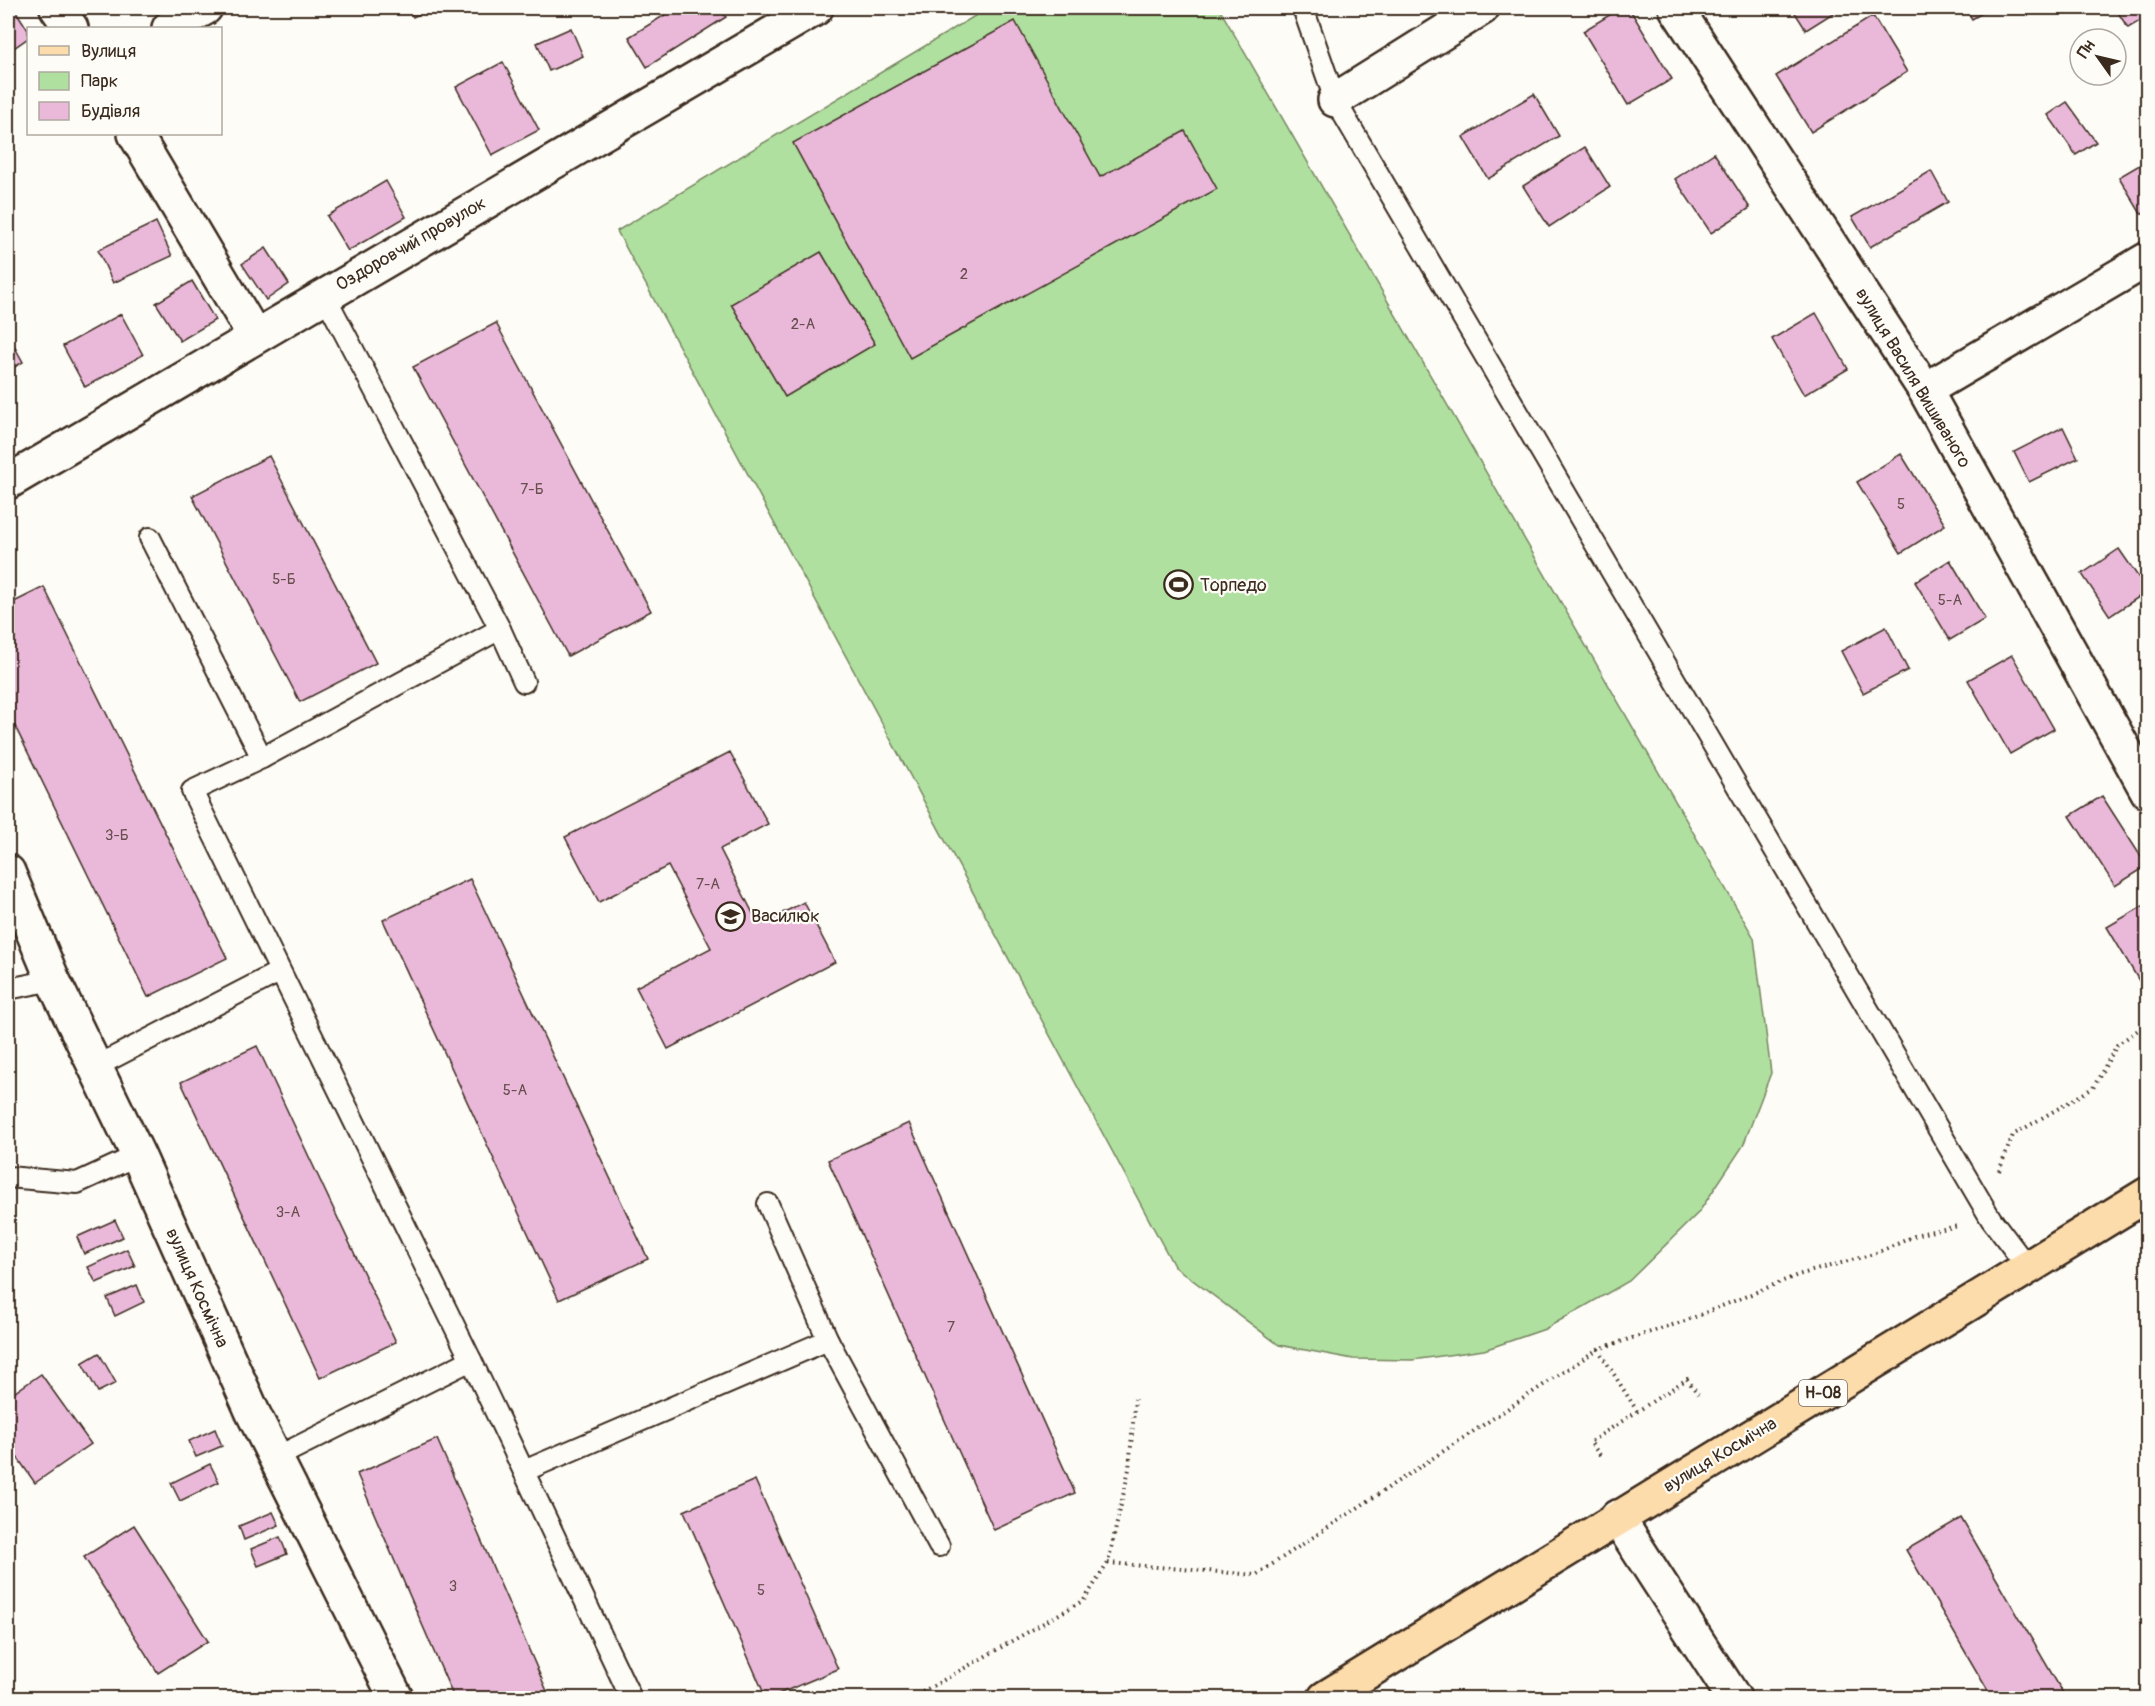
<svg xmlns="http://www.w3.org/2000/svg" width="2155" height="1706" font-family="Pangolin,sans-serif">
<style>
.green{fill:#b0e0a0;stroke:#76855f;stroke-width:1.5}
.building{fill:#eab9da;stroke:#3b2a1e;stroke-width:1.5}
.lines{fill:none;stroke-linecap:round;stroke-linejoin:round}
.lane-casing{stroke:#3b2a1e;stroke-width:24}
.street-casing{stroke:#3b2a1e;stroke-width:38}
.secondary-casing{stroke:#3b2a1e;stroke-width:38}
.primary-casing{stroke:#3b2a1e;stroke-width:38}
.path{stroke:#3b2a1e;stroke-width:4;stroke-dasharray:1.5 4.5;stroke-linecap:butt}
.lane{stroke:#fdfcf7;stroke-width:20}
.street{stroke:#fdfcf7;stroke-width:33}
.secondary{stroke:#fdfcf7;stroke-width:33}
.primary{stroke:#fddcac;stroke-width:33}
.labels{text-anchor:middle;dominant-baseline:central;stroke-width:4.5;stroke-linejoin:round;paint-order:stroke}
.number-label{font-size:15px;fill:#674e4d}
.shield{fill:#fdfcf7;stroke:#75695f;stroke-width:1.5}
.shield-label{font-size:16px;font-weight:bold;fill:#3b2a1e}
.street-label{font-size:18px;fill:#3b2a1e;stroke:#fdfcf7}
.poi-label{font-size:18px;fill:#3b2a1e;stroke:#fdfcf7;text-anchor:start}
</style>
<rect width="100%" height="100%" fill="#fdfcf7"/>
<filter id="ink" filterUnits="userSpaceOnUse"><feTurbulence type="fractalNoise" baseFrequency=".0167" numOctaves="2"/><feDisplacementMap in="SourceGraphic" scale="12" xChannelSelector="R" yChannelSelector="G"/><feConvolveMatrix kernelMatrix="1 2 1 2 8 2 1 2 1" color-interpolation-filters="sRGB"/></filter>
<g filter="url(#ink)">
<polygon class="green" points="988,8 1219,8 1754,938 1771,1073 1743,1146 1699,1212 1629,1281 1545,1329 1484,1350 1412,1360 1353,1359 1279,1345 1174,1266 617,231"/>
<g class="building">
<polygon points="8,8 14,8 28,30 28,38 8,52"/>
<polygon points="408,8 431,8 413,17"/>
<polygon points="676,8 719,8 726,17 647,67 629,37"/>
<polygon points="1621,8 1629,8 1672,79 1628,105 1583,31"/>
<polygon points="1792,8 1841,8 1806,30"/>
<polygon points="1965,8 1991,8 1972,19"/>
<polygon points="2115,8 2148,8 2148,16 2128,28"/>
<polygon points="1873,16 1907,72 1811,132 1776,76"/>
<polygon points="1015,21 1100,177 1185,131 1217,189 910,358 793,143"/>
<polygon points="571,28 583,56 549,71 537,43"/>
<polygon points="503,62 539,130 492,155 456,87"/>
<polygon points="1534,94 1559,136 1488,179 1463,137"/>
<polygon points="2067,102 2096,142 2076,155 2048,115"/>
<polygon points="1585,147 1610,187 1549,227 1523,186"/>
<polygon points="1714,153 1750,208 1711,233 1675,179"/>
<polygon points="2148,160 2148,210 2141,214 2119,177"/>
<polygon points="1931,171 1948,202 1870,247 1852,217"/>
<polygon points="386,181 406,217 348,251 327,216"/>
<polygon points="156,222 172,256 113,283 98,250"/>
<polygon points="266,248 289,284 266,300 242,264"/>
<polygon points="821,252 875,344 785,397 731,304"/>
<polygon points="192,281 215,320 180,341 156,303"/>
<polygon points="1816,313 1848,369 1804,395 1772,339"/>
<polygon points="121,314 143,355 85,387 63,346"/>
<polygon points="496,323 651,611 568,656 413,367"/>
<polygon points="8,335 23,362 8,371"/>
<polygon points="2063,427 2078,458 2029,482 2014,452"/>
<polygon points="1901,454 1945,525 1901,553 1857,482"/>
<polygon points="269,456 376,663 300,702 192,496"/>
<polygon points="2119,549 2148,591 2110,616 2082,574"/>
<polygon points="1950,560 1985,619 1950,640 1915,582"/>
<polygon points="44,587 227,958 148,997 8,712 8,605"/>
<polygon points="1886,627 1908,670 1863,693 1841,651"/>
<polygon points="2012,655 2054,729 2010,754 1968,680"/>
<polygon points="730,752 768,824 720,849 759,925 804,902 835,962 668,1049 636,987 711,948 668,866 599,902 565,837"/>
<polygon points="2102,796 2147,866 2115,886 2070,816"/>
<polygon points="470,879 648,1259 559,1300 383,920"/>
<polygon points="2148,903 2148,981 2141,984 2107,927"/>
<polygon points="257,1046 396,1342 320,1378 181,1082"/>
<polygon points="909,1123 1075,1493 994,1530 828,1160"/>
<polygon points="115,1220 123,1237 84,1254 77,1237"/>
<polygon points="127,1249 135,1266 96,1283 88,1267"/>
<polygon points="137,1285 144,1302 115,1316 107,1298"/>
<polygon points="99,1353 116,1383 98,1392 82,1363"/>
<polygon points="41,1374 91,1444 35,1483 8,1444 8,1397"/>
<polygon points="215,1429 222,1446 196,1457 189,1441"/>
<polygon points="437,1439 550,1698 454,1698 357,1474"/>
<polygon points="210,1464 219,1482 180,1501 171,1483"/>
<polygon points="755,1480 838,1669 769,1698 766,1698 684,1511"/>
<polygon points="273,1512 279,1525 244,1540 239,1526"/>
<polygon points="1961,1518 2066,1698 1992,1698 1906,1550"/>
<polygon points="134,1525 208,1641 158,1673 84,1557"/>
<polygon points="280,1537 287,1554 258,1566 251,1549"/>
</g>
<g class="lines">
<defs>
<g id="lane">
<polyline points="1303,8 1335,100 1991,1219 2028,1268"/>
<polyline points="324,294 500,629 524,682"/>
<polyline points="150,538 262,758 192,791 471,1360 631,1698"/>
<polyline points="262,758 500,629"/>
<polyline points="8,989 53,980"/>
<polyline points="95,1067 279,972"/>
<polyline points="8,1177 77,1183 138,1155"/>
<polyline points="768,1204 828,1340 939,1546"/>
<polyline points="275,1458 471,1360"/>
<polyline points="524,1471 828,1340"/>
</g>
<g id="street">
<polyline points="57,8 71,28"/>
<polyline points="1676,8 1925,390 2148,792"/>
<polyline points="169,28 205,8"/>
<polyline points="1335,100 1482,8"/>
<polyline points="135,134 254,335"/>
<polyline points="1925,390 2148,259"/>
<polyline points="8,482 816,8"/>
<polyline points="8,872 53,980 138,1155 253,1413 396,1698"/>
</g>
<polyline id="secondary" points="1617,1517 1734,1698"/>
<polyline id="primary" points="1325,1698 2148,1194"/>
</defs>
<use href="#lane" class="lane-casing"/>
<use href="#street" class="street-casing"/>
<use href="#secondary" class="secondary-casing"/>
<use href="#primary" class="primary-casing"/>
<g class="path">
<polyline points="1999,1171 2013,1135 2093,1088 2117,1045 2148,1023"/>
<polyline points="1598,1349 1637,1411"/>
<polyline points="1600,1455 1590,1442 1687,1379 1698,1394"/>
<polyline points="1108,1563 1256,1575 1598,1349 1685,1321 1798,1275 1877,1253 1919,1234 1958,1226"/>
<polyline points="912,1698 1084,1600 1108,1563 1129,1469 1135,1399"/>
</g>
<use href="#lane" class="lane"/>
<use href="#street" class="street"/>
<use href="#secondary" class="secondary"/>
<use href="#primary" class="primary"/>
</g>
</g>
<defs>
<symbol id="stadium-ring" viewBox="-11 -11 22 22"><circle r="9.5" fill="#fdfcf7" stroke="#3b2a1e" stroke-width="1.5"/><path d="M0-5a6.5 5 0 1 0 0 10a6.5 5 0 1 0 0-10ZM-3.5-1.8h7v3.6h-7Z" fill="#3b2a1e"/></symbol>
<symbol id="school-ring" viewBox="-11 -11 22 22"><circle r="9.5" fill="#fdfcf7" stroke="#3b2a1e" stroke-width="1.5"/><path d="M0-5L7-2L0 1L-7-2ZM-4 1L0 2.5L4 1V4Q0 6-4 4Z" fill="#3b2a1e"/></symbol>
</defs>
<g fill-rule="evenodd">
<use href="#stadium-ring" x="1162" y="568" width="33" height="33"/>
<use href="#school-ring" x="714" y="900" width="33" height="33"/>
</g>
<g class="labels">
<g class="number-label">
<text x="964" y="274">2</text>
<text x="803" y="324">2-А</text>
<text x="532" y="489">7-Б</text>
<text x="1901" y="504">5</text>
<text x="284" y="579">5-Б</text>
<text x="1950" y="600">5-А</text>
<text x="117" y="835">3-Б</text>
<text x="708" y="884">7-А</text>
<text x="515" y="1090">5-А</text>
<text x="288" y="1212">3-А</text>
<text x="951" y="1327">7</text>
<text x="453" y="1586">3</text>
<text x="761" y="1590">5</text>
</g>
<rect class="shield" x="1799" y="1380" width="48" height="26" rx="4.5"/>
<g class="shield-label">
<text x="1823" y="1393">Н-08</text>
</g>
<g class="street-label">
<text transform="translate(411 244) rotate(-30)">Оздоровчий провулок</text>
<text transform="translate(1913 378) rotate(59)">вулиця Василя Вишиваного</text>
<text transform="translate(197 1288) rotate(66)">вулиця Космічна</text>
<text transform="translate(1720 1455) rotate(-31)">вулиця Космічна</text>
</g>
<g class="poi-label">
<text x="1200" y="585">Торпедо</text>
<text x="751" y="916">Василюк</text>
</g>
</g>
<rect width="2155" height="1706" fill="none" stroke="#fdfcf7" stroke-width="30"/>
<rect x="15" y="15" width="2125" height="1676" fill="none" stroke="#3b2a1e" stroke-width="2" filter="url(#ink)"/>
<rect x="27" y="27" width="195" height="108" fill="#fdfcf7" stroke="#afa8a0" stroke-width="1.5"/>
<rect x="39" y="46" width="30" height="9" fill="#fddcac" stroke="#afa8a0" stroke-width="1.5"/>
<text x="81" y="57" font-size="18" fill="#3b2a1e">Вулиця</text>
<rect x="39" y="72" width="30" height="18" fill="#b0e0a0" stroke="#afa8a0" stroke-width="1.5"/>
<text x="81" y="87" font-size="18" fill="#3b2a1e">Парк</text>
<rect x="39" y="102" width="30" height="18" fill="#eab9da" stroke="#afa8a0" stroke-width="1.5"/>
<text x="81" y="117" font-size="18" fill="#3b2a1e">Будівля</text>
<g transform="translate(2098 57) rotate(304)"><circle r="28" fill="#fdfcf7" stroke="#afa8a0" stroke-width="1.5"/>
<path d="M0-4.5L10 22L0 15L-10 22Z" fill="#3b2a1e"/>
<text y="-9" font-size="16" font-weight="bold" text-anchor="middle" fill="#3b2a1e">Пн</text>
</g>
</svg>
